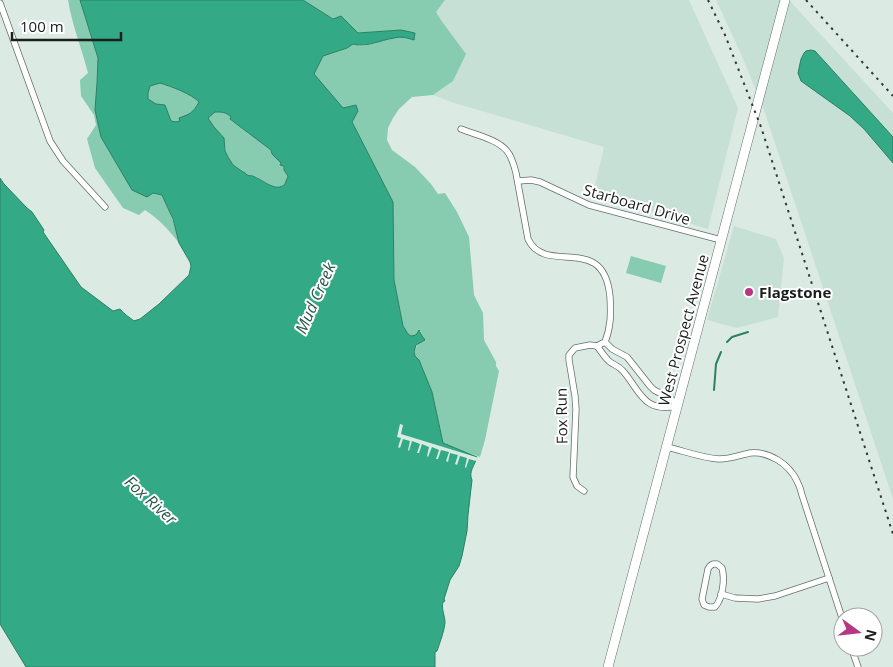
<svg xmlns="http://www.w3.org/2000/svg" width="893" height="667" font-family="'Open Sans',sans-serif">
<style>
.built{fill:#c7e0d6}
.green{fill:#87cbb1}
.water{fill:#33aa85;stroke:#2b8066;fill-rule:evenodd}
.pier{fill:#dbebe4}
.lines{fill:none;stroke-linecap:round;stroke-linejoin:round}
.stream{stroke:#2b8066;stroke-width:2}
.street-casing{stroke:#61706a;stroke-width:7}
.secondary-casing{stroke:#61706a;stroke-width:10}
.street{stroke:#fff;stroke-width:5.5}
.secondary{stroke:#fff;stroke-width:9}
.rail{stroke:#303834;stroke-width:2;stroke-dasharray:2.5 5;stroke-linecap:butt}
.poi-dot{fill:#b73784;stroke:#fff;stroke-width:2}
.labels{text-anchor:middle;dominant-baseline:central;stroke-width:4;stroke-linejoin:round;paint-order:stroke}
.street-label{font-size:15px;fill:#191f1c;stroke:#fff}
.poi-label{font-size:15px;font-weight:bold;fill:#191f1c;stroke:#fff;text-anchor:start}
.water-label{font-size:16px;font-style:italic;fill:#295847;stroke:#fff}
</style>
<rect width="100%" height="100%" fill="#dbebe4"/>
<g class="built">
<polygon points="445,0 689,0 738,108 708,229 593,194 604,147 451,102 433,95 453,81 443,23 436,12"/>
<polygon points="716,0 789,0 893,113 893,499 765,113 741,54"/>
<polygon points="734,226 776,239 784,258 778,317 737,328 707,320"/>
</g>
<g class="green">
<path d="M68 0H80L98 58 97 83 153 193 162 195C170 210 175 226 179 243 169 230 159 219 145 210L139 215 123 208 95 168 87 139 96 125 94 115 81 96 80 80 88 73C82 49 72 25 68 0Z"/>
<path d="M303 0H445L436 12 443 23 466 54 453 81 433 95 412 97 399 109 393 118 388 128 387 140 392 150 415 167 431 184 438 194 445 193 457 212 469 237 474 295 483 313 484 340 496 362V366L499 371 485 440 480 457 443 444 432 392 419 360 415 356 414 352 422 336 421 331H418L416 335 414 336 408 334 403 326 394 280 393 202 352 122 358 111 356 105 343 108 313 74 323 56 347 48 353 44C355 44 359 46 361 46 375 46 395 32 408 39L415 33 401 30 358 33 341 16 334 19Z"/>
<path d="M160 83C170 86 192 94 199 102 195 109 191 115 182 117L180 122H176L171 121 165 105 156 104 148 99V93L150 86Z"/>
<path d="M215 112C222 112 226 112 231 117L230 119 271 150 272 154 281 163 280 164 284 166V170L288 176 285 184 282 186 278 187 270 186 257 177 247 175 242 170 233 165 228 157 225 151 224 138 214 127 208 118Z"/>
<polygon points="631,256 666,266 661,283 626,273"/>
</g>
<g class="water">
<path d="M80 0H303L333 19 341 16 358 33 401 30 415 33 414 40C407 38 402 36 394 38 380 40 366 48 353 44L347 48 323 56 314 74 343 108 356 105 358 111 352 122 393 202 394 280 403 326 408 334 411 336 416 335 419 330 422 336 425 340 416 345 414 352 415 356 419 360 432 392 443 443 477 457C475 465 468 472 472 480L468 515 467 531 462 556 459 566 450 580 444 599 445 601 443 602C441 609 445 615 445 623 444 632 440 642 437 651L435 652V667H26L0 624V178L4 184 27 208 32 212 44 230 43 232 81 287 113 311 120 309C124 314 129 317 134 321L140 319 159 304 189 275 191 266 190 262 179 243 173 219 162 195 153 193 147 197 132 190 101 137 95 110 97 83 98 58ZM160 83C170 86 192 94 199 102 193 113 190 114 179 118L180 121 176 122 171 121 165 105 156 104 148 99V93L150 86ZM215 112C222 112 226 112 231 117L230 119 271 150 272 154 281 163 280 165 284 166V170L288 176C288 177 285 183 285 184 276 193 263 180 255 177 251 175 250 176 247 175L245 173 233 165 228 157 225 151 224 138 214 127 208 118Z"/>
<polygon points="811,50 815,51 893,137 893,163 864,129 850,116 801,81 798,73 801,59 804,53 806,51"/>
</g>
<polygon class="pier" points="400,424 403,425 401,434 479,458 479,459 476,461 469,459 466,468 465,467 467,458 460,456 457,465 455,464 458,455 450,453 448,462 446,461 449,452 441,450 438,459 436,459 439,450 432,447 428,457 427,456 429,447 422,444 419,453 417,453 420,444 412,441 409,451 408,450 410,441 403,439 400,448 398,447 401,438 397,437"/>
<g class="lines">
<g class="stream">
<polyline points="727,342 732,337 748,332"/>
<polyline points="714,390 716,364 721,352"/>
</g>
<defs>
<g id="street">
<polyline points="0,3 50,141 63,161 105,207"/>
<path d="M461 129C476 135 497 139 507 151 512 157 514 165 516 173L528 239C546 277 604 231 610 297 611 313 611 327 605 342L597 346 590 345 575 348 569 355V360L575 396 576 409 573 477 577 486 584 491"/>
<polyline points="518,181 531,180 540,182 589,205 721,240"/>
<polyline points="605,342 612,349 627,357 650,386 654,390 670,398 678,406"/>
<path d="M597 346C601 351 605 358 610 362 614 365 619 366 623 371 641 392 643 413 678 406"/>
<path d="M667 447C684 451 702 458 719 459 730 459 740 455 750 453 769 451 789 464 797 481 799 485 801 490 802 495L843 621"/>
<path d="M713 564H717L722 568C725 579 723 598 715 607H709L704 605 702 599 708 569 710 566Z"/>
<polyline points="721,594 735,598 758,599 775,596 829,578"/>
<polyline points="851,647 858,667"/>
</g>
<polyline id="secondary" points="608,667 785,0"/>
</defs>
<use href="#street" class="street-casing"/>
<use href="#secondary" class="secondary-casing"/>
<use href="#street" class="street"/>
<use href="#secondary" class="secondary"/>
<g class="rail">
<polyline points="708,0 725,35 761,127 893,534"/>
<polyline points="806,0 893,96"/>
</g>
</g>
<circle class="poi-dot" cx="749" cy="292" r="5"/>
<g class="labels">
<g class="street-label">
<text transform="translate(637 204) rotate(16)">Starboard Drive</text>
<text transform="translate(683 330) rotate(-75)">West Prospect Avenue</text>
<text transform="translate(561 416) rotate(-91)">Fox Run</text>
</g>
<g class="poi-label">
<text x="759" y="292">Flagstone</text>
</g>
<g class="water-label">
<text transform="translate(315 298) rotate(-66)">Mud Creek</text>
<text transform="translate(151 500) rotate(42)">Fox River</text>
</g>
</g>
<g transform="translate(858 632) rotate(105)"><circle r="24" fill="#ffffff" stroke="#a3a5a4"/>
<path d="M0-4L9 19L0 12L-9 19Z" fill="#b73784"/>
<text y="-8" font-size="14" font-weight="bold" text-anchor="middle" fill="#191f1c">N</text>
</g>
<path d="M12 32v8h109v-8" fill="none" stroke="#191f1c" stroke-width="2.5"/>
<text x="20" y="32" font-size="15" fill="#191f1c" stroke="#ffffff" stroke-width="4" paint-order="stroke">100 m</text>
</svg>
